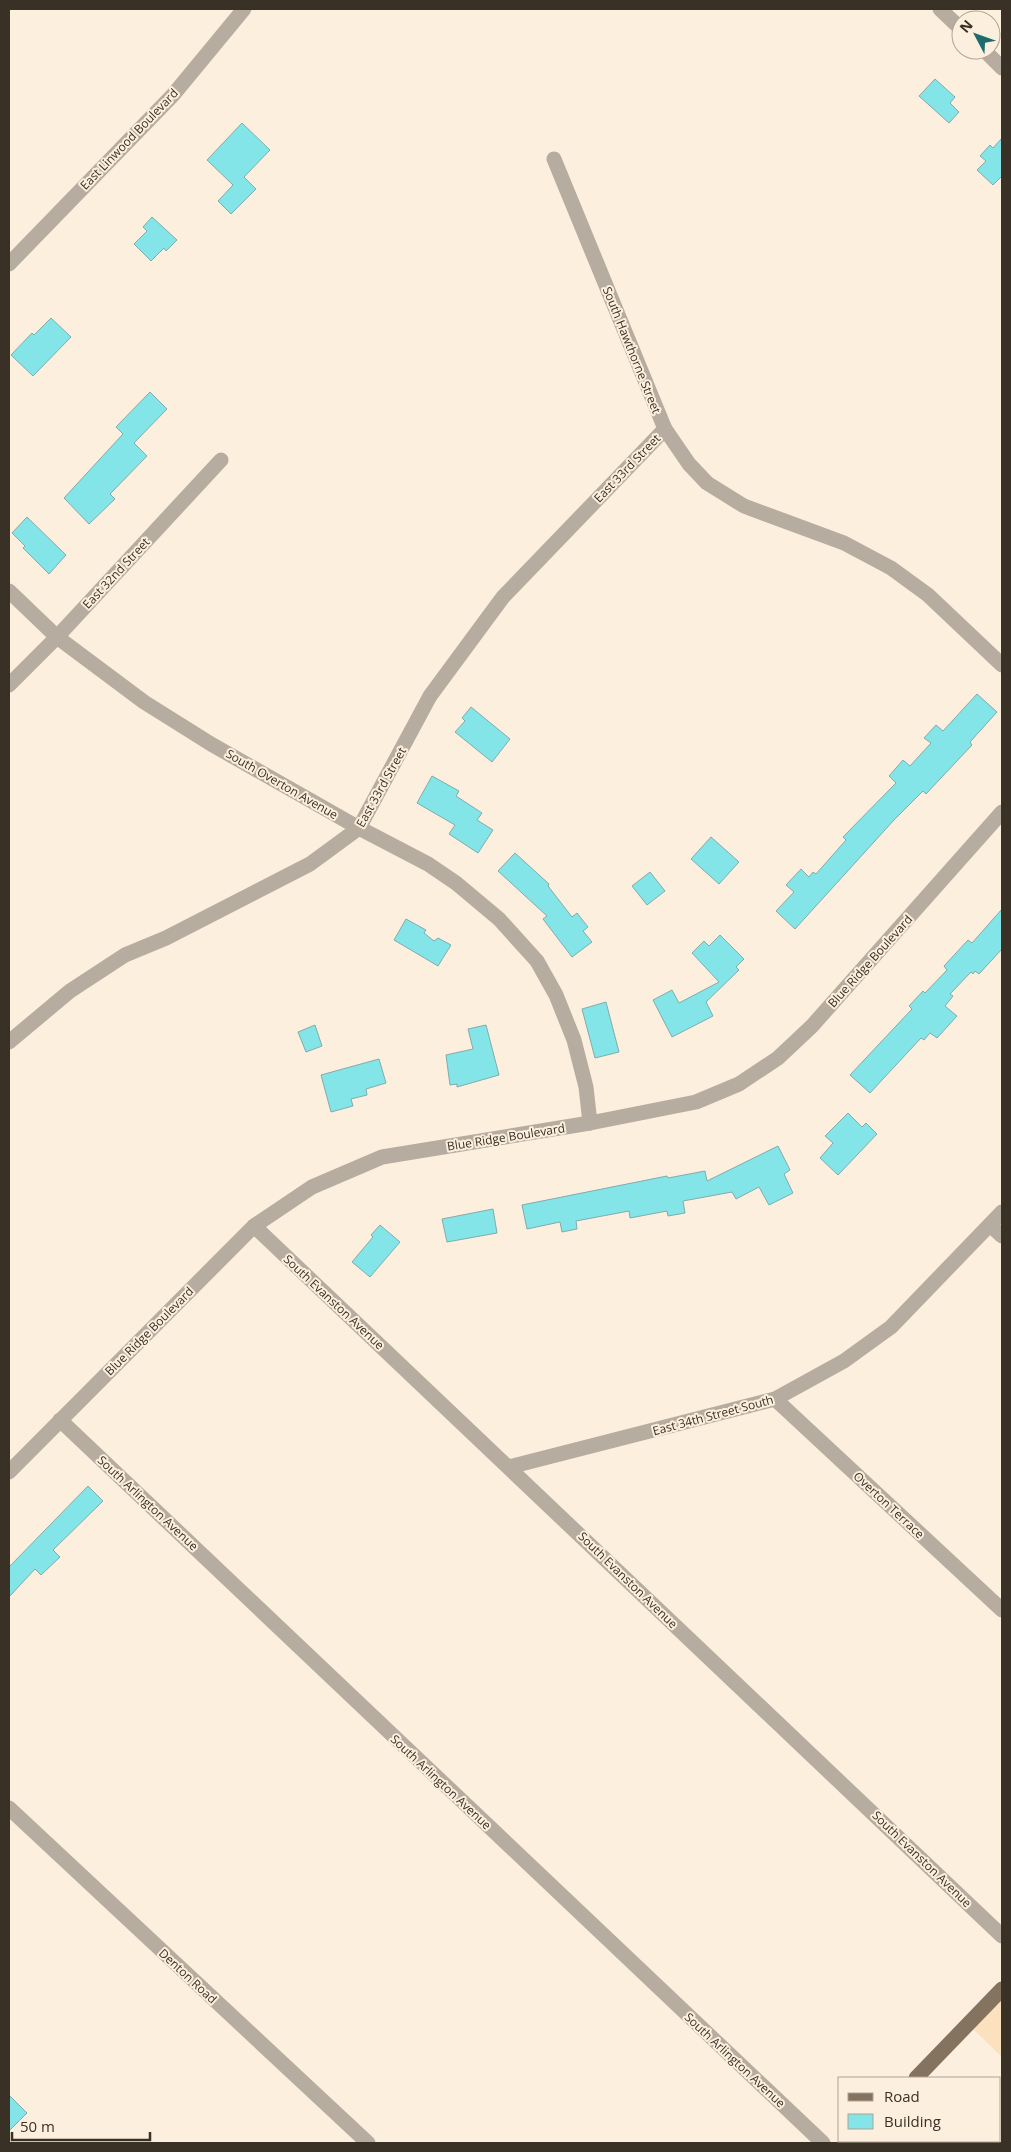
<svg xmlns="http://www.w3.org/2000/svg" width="1011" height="2152" font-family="'Open Sans',sans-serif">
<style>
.built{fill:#fbe1be}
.building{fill:#83e5e8;stroke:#82abac}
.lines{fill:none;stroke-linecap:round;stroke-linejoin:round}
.minor{stroke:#b6aca0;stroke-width:15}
.major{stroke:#84735e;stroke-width:15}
.labels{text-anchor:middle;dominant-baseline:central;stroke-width:4;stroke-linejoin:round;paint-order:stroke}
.street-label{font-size:12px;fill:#393126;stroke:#fcefdd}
</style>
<rect width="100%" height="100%" fill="#fcefdd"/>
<polygon class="built" points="1002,1989 1002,2057 968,2024"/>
<g class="building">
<polygon points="935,79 955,97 950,103 959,112 949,123 919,96"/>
<polygon points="242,123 270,150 244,177 256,189 231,214 218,201 233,185 207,160"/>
<polygon points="1002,138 1002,176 993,185 977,170 986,161 980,156 990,145 993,148"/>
<polygon points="152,217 177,240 166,251 164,248 151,261 134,244 147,231 143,227"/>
<polygon points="51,318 71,337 33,376 11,355 32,333 34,335"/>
<polygon points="150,392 167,409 134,443 147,456 110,494 115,499 89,524 64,498 123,434 116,427"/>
<polygon points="27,517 66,555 49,574 23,548 25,546 12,533"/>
<polygon points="977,694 997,712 970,742 972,745 926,794 923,791 894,820 795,929 776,911 794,892 786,885 801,869 809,877 813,872 816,874 846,840 843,837 896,783 889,776 903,760 910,766 931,743 924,738 936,725 943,731"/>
<polygon points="471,707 510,739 492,762 455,732 465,721 462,718"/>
<polygon points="432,776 459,791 456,796 482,813 477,820 493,830 478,853 449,834 455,825 417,803"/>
<polygon points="711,837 739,862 719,884 691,859"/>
<polygon points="515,853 549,884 548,886 572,917 577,913 588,927 583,931 592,942 572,957 543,919 547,916 498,871"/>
<polygon points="650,872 665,891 647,905 632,886"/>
<polygon points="1002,909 1002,949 979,974 975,971 973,974 971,972 950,994 953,996 945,1006 957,1016 937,1038 930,1033 924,1040 921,1038 870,1093 850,1075 912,1009 909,1006 923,991 925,993 947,970 944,966 968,940 972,943"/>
<polygon points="406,919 426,930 424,933 434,941 438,938 451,945 438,966 394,940"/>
<polygon points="720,935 744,959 736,967 739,970 706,1002 713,1016 672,1037 653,1000 672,990 679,1003 719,982 692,953 704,941 709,946"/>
<polygon points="606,1002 619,1052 595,1058 582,1009"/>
<polygon points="315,1025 322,1046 306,1052 298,1032"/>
<polygon points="486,1025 499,1075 457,1087 457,1084 450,1085 446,1055 473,1049 468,1029"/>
<polygon points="379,1059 386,1083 366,1089 367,1095 351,1099 353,1106 331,1112 321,1075"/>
<polygon points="848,1113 862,1127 866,1123 877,1134 838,1175 820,1158 833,1143 825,1136"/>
<polygon points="778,1146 790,1170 784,1174 793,1193 769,1205 759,1187 736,1199 732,1192 683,1201 685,1213 668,1216 667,1211 630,1218 629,1211 576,1221 577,1229 562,1232 560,1222 527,1229 522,1205 667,1176 668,1178 705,1171 707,1181"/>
<polygon points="493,1209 497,1233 447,1242 442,1219"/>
<polygon points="380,1225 400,1242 370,1277 352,1262 373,1237 371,1235"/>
<polygon points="88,1486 103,1501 53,1550 60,1557 41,1575 35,1569 9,1597 9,1567"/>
<polygon points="9,2095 27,2113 9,2131"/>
</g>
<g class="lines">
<g class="minor">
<polyline points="940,9 961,29"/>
<polyline points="984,50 1002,68"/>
<polyline points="554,159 665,429 689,464 707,483 744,506 844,543 891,568 928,595 1002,665"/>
<polyline points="9,264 173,95 244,9"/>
<polyline points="9,591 57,637 144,702 211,744 359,828 428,864 456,883 499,919 537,961 556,995 574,1040 586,1087 590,1123"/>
<polyline points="9,685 57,637 221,460"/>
<polyline points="9,1042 70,991 125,955 166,938 310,864 359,828 430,696 503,597 665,429"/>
<polyline points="990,1225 1002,1236"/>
<polyline points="254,1226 1002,1936"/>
<polyline points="775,1399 1002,1610"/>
<polyline points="60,1420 823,2143"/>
<polyline points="509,1467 775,1399 844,1361 891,1327 1002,1212"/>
<polyline points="9,1472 254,1226 312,1187 382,1157 590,1123 696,1102 739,1084 778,1058 812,1026 1002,812"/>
<polyline points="9,1808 368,2143"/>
</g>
<g class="major">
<polyline points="916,2078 1002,1989"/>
<polyline points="853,2143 856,2141"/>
</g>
</g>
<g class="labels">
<g class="street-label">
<text transform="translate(129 139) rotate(-46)">East Linwood Boulevard</text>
<text transform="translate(632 350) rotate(68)">South Hawthorne Street</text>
<text transform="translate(627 468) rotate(-46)">East 33rd Street</text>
<text transform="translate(116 573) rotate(-47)">East 32nd Street</text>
<text transform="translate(282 784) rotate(30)">South Overton Avenue</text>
<text transform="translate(381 787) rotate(-61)">East 33rd Street</text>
<text transform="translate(870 961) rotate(-48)">Blue Ridge Boulevard</text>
<text transform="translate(506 1137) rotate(-9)">Blue Ridge Boulevard</text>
<text transform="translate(334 1302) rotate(43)">South Evanston Avenue</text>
<text transform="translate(149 1331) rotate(-45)">Blue Ridge Boulevard</text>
<text transform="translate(713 1415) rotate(-15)">East 34th Street South</text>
<text transform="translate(148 1503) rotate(43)">South Arlington Avenue</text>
<text transform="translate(889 1505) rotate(43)">Overton Terrace</text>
<text transform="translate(628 1580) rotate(44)">South Evanston Avenue</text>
<text transform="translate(441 1782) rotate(43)">South Arlington Avenue</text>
<text transform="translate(922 1859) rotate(44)">South Evanston Avenue</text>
<text transform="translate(188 1976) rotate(43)">Denton Road</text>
<text transform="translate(735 2060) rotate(43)">South Arlington Avenue</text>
</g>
</g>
<rect width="1011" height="2152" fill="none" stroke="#393126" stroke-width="20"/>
<rect x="838" y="2077" width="162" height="65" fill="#fcefdd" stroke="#aea394"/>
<rect x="848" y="2093" width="25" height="8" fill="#84735e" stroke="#aea394"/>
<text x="884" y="2102" font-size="15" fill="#393126">Road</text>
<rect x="848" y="2114" width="25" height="15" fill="#83e5e8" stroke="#aea394"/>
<text x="884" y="2127" font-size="15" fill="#393126">Building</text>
<g transform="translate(976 35) rotate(311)"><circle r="24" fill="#fcefdd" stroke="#aea394"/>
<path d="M0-4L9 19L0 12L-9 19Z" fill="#1e6b6d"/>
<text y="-8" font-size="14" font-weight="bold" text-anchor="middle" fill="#393126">N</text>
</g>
<path d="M12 2132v8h138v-8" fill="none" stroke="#393126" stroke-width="2.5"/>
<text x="20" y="2132" font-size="15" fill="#393126" stroke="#fcefdd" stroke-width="4" paint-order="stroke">50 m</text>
</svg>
